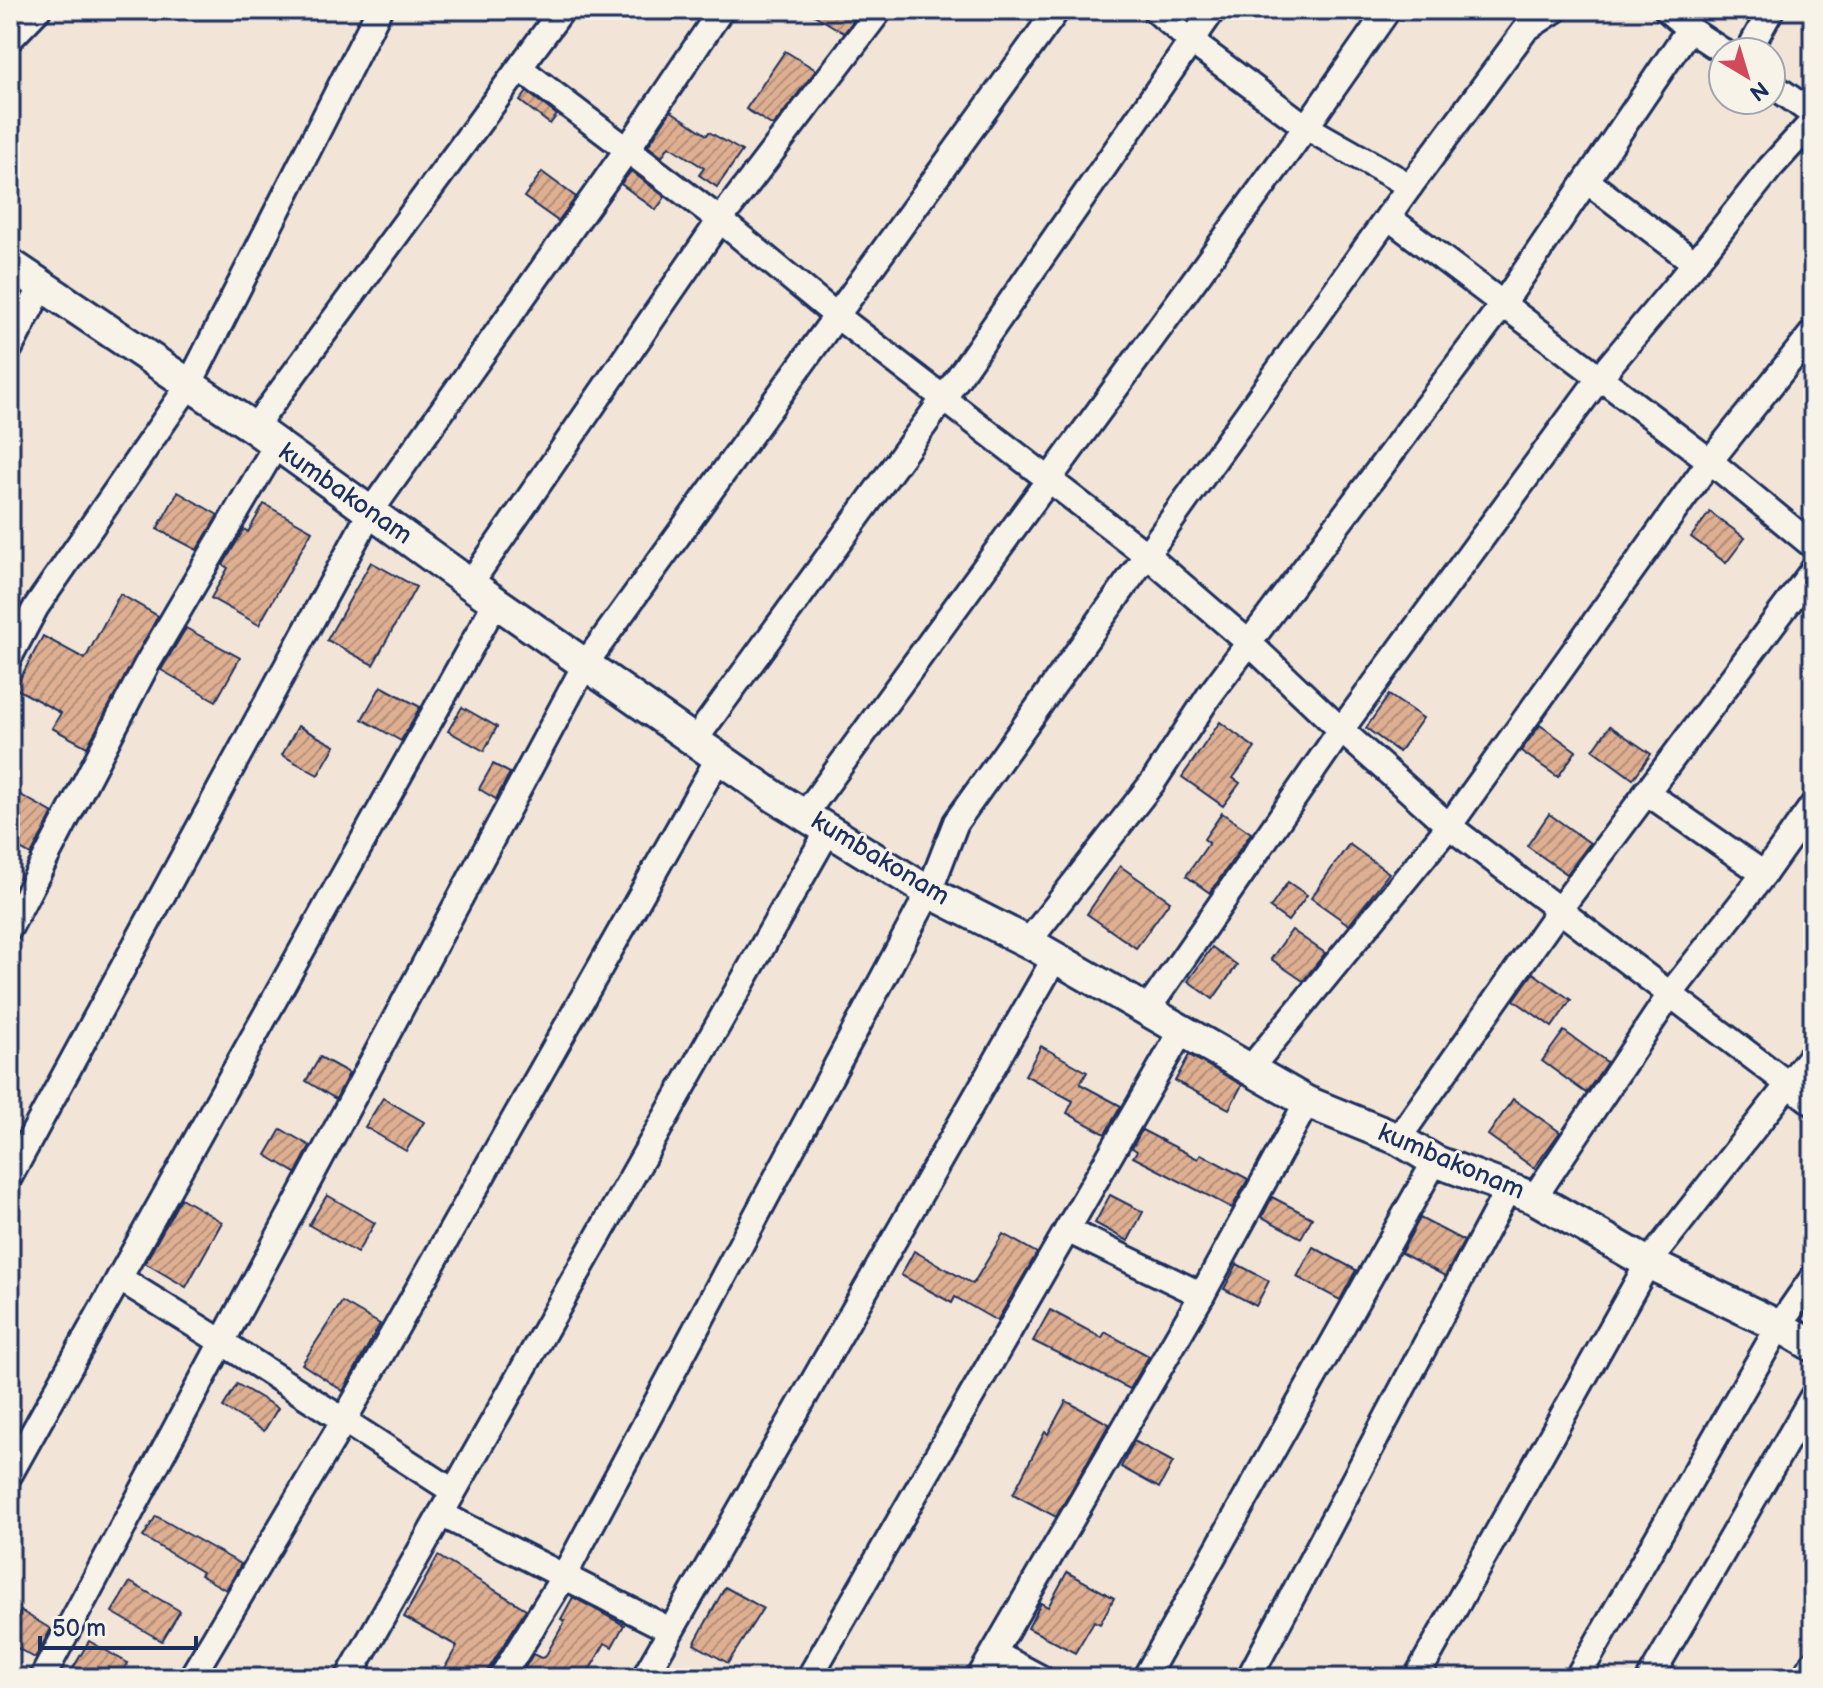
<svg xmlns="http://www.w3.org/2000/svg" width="1823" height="1688" font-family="'Balsamiq Sans',sans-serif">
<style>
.building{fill:url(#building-hatch);stroke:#1b2f5e;stroke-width:2}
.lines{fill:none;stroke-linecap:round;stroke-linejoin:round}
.minor-casing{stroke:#1b2f5e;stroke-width:30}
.tertiary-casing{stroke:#1b2f5e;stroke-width:36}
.minor{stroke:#f7f3e8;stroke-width:24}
.tertiary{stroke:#f7f3e8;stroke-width:30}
.labels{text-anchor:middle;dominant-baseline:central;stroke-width:6;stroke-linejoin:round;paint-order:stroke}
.street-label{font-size:26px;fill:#1b2f5e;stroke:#f7f3e8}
</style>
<defs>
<pattern id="building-hatch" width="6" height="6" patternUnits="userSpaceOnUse" patternTransform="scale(2)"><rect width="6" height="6" fill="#dfaf91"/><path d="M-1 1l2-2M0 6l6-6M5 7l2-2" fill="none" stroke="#b48f7a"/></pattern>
</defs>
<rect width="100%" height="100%" fill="#f2e5d7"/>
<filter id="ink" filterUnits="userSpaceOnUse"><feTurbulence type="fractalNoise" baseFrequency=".0125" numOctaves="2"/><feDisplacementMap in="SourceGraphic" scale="16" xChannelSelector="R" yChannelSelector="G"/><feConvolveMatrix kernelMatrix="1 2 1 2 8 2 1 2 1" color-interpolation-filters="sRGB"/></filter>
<g filter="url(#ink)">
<g class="building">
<polygon points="806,10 861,10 844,33"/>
<polygon points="785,51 816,70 773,126 746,109"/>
<polygon points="527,92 557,115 550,124 520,101"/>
<polygon points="671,111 707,135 709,132 742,151 717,187 699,175 704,168 669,146 662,157 648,146"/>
<polygon points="631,171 665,197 656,210 621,184"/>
<polygon points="542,172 576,197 558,221 524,197"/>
<polygon points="178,492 218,515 197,550 157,529"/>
<polygon points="264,504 312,531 259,625 211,598 228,568 223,565 244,529 248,532"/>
<polygon points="1710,512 1745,538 1726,563 1691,537"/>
<polygon points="371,562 416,587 373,665 327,640"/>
<polygon points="120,594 158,616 87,747 52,728 61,713 15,688 43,636 85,659"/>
<polygon points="186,628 240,658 216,701 161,670"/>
<polygon points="381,686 420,707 401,741 362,719"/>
<polygon points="1389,695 1423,718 1399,752 1366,728"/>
<polygon points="462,707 497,727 484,751 448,731"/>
<polygon points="1220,722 1255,748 1233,778 1240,783 1223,806 1182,777"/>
<polygon points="1540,725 1576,751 1558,777 1521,751"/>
<polygon points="298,726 335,746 318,775 282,755"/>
<polygon points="1610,726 1651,754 1633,779 1593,750"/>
<polygon points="493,764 510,773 496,799 479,789"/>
<polygon points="10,789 53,813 31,855 10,843"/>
<polygon points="1222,813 1251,833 1210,893 1186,876 1209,843 1204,839"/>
<polygon points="1549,814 1590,843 1567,874 1527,846"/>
<polygon points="1349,844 1389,873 1349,925 1311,898"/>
<polygon points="1120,866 1170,901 1136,948 1087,914"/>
<polygon points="1288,882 1307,895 1288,921 1270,908"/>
<polygon points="1292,930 1325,953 1303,981 1271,959"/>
<polygon points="1212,947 1237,965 1213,999 1188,981"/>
<polygon points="1533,973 1571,1000 1552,1027 1514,1000"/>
<polygon points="1564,1031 1607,1062 1586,1093 1542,1061"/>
<polygon points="1041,1046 1087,1072 1080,1084 1121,1106 1105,1134 1067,1113 1073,1101 1025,1075"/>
<polygon points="1189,1055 1242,1085 1229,1109 1175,1081"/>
<polygon points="320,1057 349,1073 336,1099 306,1081"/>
<polygon points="383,1098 424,1122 406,1151 365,1127"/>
<polygon points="1513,1099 1560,1132 1534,1168 1488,1135"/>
<polygon points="281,1129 310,1146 296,1173 266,1155"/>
<polygon points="1142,1130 1198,1159 1201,1154 1248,1179 1232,1208 1133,1157 1137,1151 1132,1148"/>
<polygon points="327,1195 375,1223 357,1253 309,1225"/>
<polygon points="1110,1195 1143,1212 1128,1241 1095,1223"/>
<polygon points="1272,1197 1312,1218 1301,1238 1262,1217"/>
<polygon points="181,1198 222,1222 186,1287 145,1263"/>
<polygon points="1420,1218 1464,1241 1445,1276 1401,1253"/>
<polygon points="1003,1234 1037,1253 997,1321 955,1297 952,1303 901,1275 914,1251 973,1284"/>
<polygon points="1313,1247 1356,1270 1340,1300 1297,1277"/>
<polygon points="1237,1264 1269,1281 1256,1306 1224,1289"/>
<polygon points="342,1302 380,1324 343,1391 302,1364"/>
<polygon points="1050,1310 1102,1338 1105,1332 1149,1356 1130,1389 1033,1341"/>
<polygon points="237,1384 278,1408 264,1431 223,1407"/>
<polygon points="1066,1401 1109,1424 1056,1517 1013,1494 1045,1432 1048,1434"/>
<polygon points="1134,1441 1173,1462 1159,1488 1121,1467"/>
<polygon points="156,1516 241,1564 226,1590 200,1575 202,1572 143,1537"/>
<polygon points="438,1556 526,1609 488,1670 486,1678 439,1678 457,1646 404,1617"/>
<polygon points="1067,1572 1114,1598 1100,1624 1094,1621 1075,1653 1028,1628 1041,1603 1048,1607"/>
<polygon points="130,1582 180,1611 162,1641 112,1612"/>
<polygon points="725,1587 763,1608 728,1663 694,1644"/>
<polygon points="573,1597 624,1625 612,1647 605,1643 585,1678 519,1678 533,1654 541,1658 545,1657 565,1621 561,1619"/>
<polygon points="21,1611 51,1629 35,1658 10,1644 10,1629"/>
<polygon points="89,1641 128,1663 119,1678 86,1678 72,1670"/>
</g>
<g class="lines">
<defs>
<g id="minor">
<polyline points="1155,10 1192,42 1306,127 1410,186"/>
<polyline points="1667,10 1689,29 1724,52"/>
<polyline points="10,39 38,10"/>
<polyline points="1748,52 1771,10"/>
<polyline points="521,69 720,220 837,316 1148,556 1248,642 1341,730 1449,826 1813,1103"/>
<polyline points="1771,84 1813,114"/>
<polyline points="1587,181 1695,263"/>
<polyline points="1388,217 1710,461 1813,546"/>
<polyline points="10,348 42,286"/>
<polyline points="254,428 562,10"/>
<polyline points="470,584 720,220 880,10"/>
<polyline points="10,656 36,607 189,385 379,10"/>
<polyline points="695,740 944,398 1213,10"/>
<polyline points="1646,792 1764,874"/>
<polyline points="805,814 1306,127 1388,10"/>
<polyline points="10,927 147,664 276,445"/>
<polyline points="1028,942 1153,782 1209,696 1503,304 1689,29"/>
<polyline points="1146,1012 1341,730 1600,377 1695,263 1770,168 1813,121"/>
<polyline points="1249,1070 1449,826 1710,461 1813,332"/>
<polyline points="1398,1139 1559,910 1813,570"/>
<polyline points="10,1176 371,511 627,150 721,10"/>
<polyline points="1534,1198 1671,993 1764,874 1813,805"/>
<polyline points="1067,1230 1202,1295"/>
<polyline points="119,1278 222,1342 453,1491"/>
<polyline points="10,1474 497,600"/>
<polyline points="441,1514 670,1630"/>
<polyline points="994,1653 1041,1678"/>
<polyline points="42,1678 586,663 1057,10"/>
<polyline points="191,1678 343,1422 719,757"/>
<polyline points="348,1678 829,829"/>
<polyline points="501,1678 564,1576 929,892 956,822 1410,186 1526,29 1555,10"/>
<polyline points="644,1678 1055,958"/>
<polyline points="809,1678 1181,1032"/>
<polyline points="979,1678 1202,1295 1307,1102"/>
<polyline points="1145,1678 1435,1161"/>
<polyline points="1249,1678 1509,1187"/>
<polyline points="1416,1678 1648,1263 1813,1053"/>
<polyline points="1577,1678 1779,1326 1813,1277"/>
<polyline points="1650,1678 1813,1396"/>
<polyline points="1804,1678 1813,1663"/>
</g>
<polyline id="tertiary" points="10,264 254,428 470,584 775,797 929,892 1028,942 1307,1102 1398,1139 1435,1161 1534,1198 1648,1263 1779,1326 1813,1346"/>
</defs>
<use href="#minor" class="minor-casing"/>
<use href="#tertiary" class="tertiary-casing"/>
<use href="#minor" class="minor"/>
<use href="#tertiary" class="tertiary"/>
</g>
</g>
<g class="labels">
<g class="street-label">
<text transform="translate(345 494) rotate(35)">kumbakonam</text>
<text transform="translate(880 859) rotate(31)">kumbakonam</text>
<text transform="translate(1451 1162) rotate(23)">kumbakonam</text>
</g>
</g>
<rect width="1823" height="1688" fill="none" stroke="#f7f3e8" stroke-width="40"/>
<rect x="20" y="20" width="1783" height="1648" fill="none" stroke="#1b2f5e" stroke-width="3" filter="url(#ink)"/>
<g transform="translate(1747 76) rotate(142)"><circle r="38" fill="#f7f3e8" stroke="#9fa5b1" stroke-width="2"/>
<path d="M0-6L14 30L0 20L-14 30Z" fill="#d1495b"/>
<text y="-12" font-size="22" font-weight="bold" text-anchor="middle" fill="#1b2f5e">N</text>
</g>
<path d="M40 1636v12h156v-12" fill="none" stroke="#1b2f5e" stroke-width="4"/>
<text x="52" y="1636" font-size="24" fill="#1b2f5e" stroke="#f7f3e8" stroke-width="6" paint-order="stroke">50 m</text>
</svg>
